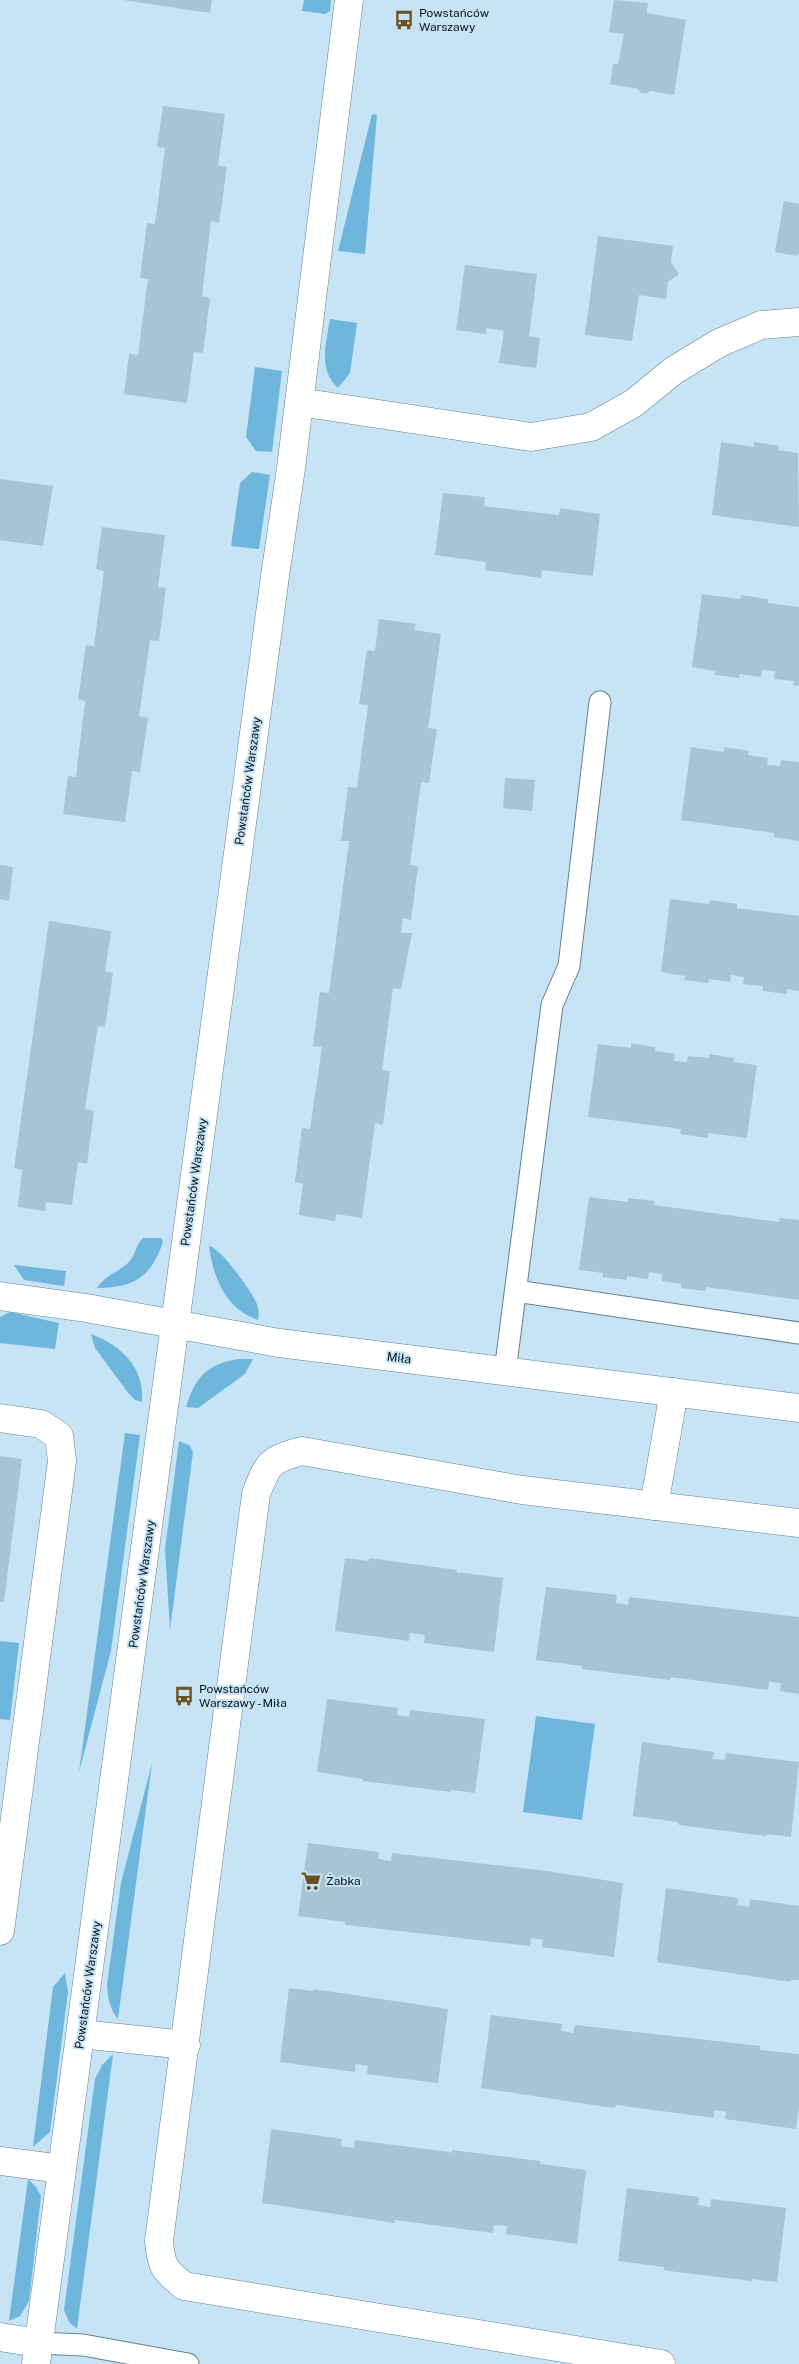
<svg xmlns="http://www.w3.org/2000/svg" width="799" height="2364" font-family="'Public Sans',sans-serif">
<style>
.green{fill:#6eb6dc}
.building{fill:#a7c4d5}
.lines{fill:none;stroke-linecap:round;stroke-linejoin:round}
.lane-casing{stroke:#668291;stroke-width:23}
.street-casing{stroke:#668291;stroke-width:29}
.lane{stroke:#fff;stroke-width:21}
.street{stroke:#fff;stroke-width:28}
.labels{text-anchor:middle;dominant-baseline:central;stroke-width:4;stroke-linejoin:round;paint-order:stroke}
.poi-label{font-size:12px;fill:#061116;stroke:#c6e4f6;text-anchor:start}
.street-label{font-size:12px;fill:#061116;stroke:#c6e4f6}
</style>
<rect width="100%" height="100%" fill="#c6e4f6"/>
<g class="green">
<polygon points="304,0 331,0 330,11 325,14 302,11"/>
<polygon points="372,114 377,115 365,254 338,251"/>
<path d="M330 319 357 323 350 373 338 388C318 370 326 343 330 319Z"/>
<polygon points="255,367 282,371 272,452 256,451 246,437"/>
<polygon points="252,472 270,475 259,549 231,546 240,483"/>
<path d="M143 1238H161L163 1242C151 1277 134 1288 97 1288 105 1275 119 1272 129 1262 136 1254 136 1244 143 1238Z"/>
<path d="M209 1246C221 1248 252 1292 257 1304 259 1310 259 1314 258 1320 226 1309 213 1278 209 1246Z"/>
<polygon points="14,1265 66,1271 64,1286 24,1280"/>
<polygon points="10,1312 59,1323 55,1349 0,1343 0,1317"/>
<path d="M91 1334C121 1345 145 1368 142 1402L135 1400 129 1394 95 1348Z"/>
<path d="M239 1359H253L245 1374 198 1408 186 1407C195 1378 206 1364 239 1359Z"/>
<polygon points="125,1433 140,1435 111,1651 79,1772"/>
<polygon points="179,1441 189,1445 193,1452 170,1630 165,1549"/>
<polygon points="0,1641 19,1643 10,1720 0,1719"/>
<polygon points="536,1716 595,1724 582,1820 523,1812"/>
<path d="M152 1763 118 2019C109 2008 108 1998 107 1985L121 1883Z"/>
<polygon points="65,1973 68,1992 50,2132 33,2147 53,1987"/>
<polygon points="113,2054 77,2329 69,2322 64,2310 95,2079 102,2065"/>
<polygon points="28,2179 36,2187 41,2196 29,2301 20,2316 9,2321"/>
</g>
<g class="building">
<polygon points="123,0 212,0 210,13"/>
<polygon points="614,0 648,3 647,13 686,20 674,95 650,91 646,94 641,93 638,89 610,84 613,64 618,64 624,34 609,32"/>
<polygon points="163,106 225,114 218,165 227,167 219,223 211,221 202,296 210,298 203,353 194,352 187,403 124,394 129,354 138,355 148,279 140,278 147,223 155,224 165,148 157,147"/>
<polygon points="784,201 799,204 799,253 797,256 775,252"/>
<polygon points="598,236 673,246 671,262 679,274 668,282 666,299 639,295 632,341 585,335"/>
<polygon points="465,265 537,274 529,336 540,338 536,368 499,363 504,331 486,328 486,334 456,330"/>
<polygon points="721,442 754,447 754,442 774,445 779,446 778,450 798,453 799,527 712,515"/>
<polygon points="0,479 53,486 43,546 0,540"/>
<polygon points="443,493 485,497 484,506 559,515 560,508 600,514 593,576 542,570 541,578 485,570 486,562 435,555"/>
<polygon points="102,527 165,535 158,587 166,588 159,641 150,640 139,716 148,718 140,772 132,771 125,822 63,814 68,776 76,777 85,701 78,699 86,645 94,646 104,571 96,569"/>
<polygon points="702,594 740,599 741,595 768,599 768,603 799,607 799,686 793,685 794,681 774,679 775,671 762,670 761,677 740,674 739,678 715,675 716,671 692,667"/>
<polygon points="379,619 416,624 414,630 441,634 428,728 437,729 429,783 421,782 410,865 418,866 411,920 403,918 401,933 412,933 401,989 393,988 382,1070 390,1071 383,1125 375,1123 362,1218 336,1214 335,1221 299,1215 303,1184 295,1182 302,1128 310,1129 322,1047 313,1046 320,992 329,993 349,841 341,841 348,787 357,788 368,705 359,704 367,650 375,651"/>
<polygon points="691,747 724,752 724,747 749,751 748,755 768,758 767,765 780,766 781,760 799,762 799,841 774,837 774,833 681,820"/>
<polygon points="505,778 535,780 532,811 503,808"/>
<polygon points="0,865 13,867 9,901 0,899"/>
<polygon points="670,899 709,904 710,900 737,904 737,908 799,916 799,991 787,989 787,994 763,991 763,986 743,984 744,977 731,975 730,982 709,979 708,983 684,980 685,976 661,972"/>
<polygon points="49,921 111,931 105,971 113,973 105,1027 98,1026 85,1109 94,1111 87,1164 78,1162 72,1205 46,1202 45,1211 18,1207 22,1170 14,1168"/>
<polygon points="631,1043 655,1047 655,1051 675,1054 674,1061 687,1062 688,1056 709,1058 709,1054 734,1058 733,1062 757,1065 747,1138 708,1133 708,1138 680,1134 681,1129 588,1117 598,1044 631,1048"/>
<polygon points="589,1197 628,1202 628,1198 655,1201 654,1205 779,1222 780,1218 799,1220 799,1300 706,1287 705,1291 681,1288 681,1284 662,1281 662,1274 649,1272 648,1279 627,1276 627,1280 603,1277 603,1273 579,1270"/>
<polygon points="0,1456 22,1459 4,1602 0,1602"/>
<polygon points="345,1558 369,1561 369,1558 450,1569 457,1570 457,1572 503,1578 494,1652 424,1643 425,1635 410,1633 409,1641 335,1631"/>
<polygon points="546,1587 617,1595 616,1603 628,1605 629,1597 799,1617 799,1694 780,1691 781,1683 769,1682 768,1690 671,1677 670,1680 582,1669 582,1666 536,1660"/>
<polygon points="327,1699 398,1708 397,1715 409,1717 410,1710 485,1719 475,1793 451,1790 451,1792 363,1781 363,1779 317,1772"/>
<polygon points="642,1742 714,1752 713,1759 725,1760 726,1753 799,1762 791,1837 767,1834 767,1836 679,1825 678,1822 633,1816"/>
<polygon points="308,1843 379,1852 378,1859 391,1861 392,1853 547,1871 623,1883 614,1957 542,1947 543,1940 531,1938 530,1946 347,1925 345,1925 345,1922 298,1916"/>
<polygon points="666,1888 738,1898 737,1905 749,1907 750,1899 799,1906 799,1980 791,1980 791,1982 657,1962"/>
<polygon points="289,1988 313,1991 314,1989 448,2009 438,2083 367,2074 368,2066 356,2064 355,2072 280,2062"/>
<polygon points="491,2015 562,2024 561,2031 573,2033 575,2025 760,2046 760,2050 799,2054 799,2107 796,2129 725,2119 726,2112 714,2110 714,2118 616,2105 615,2108 599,2106 481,2088"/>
<polygon points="271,2129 342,2139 341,2146 354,2148 355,2140 449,2152 452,2153 452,2150 540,2161 540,2164 586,2170 577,2244 506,2234 507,2226 494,2225 493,2233 395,2220 395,2223 262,2203"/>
<polygon points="627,2188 699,2197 698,2205 710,2207 711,2199 786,2208 777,2282 752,2279 752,2281 669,2271 664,2270 664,2267 618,2261"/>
</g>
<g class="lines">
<defs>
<g id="lane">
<polyline points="516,1291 799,1333"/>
<polyline points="505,1372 552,1005 569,966 600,702"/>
<polyline points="39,2343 83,2345 188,2364"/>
</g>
<g id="street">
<polyline points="299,402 531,437 591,427 634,403 673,371 719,343 761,325 799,322"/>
<polyline points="0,1296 86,1308 279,1343 799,1408"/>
<polyline points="0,1418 41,1424 59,1436 62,1461 0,1931"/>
<polyline points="654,1506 674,1392"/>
<polyline points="81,2034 186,2045"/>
<polyline points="0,2161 62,2169"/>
<polyline points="0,2337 39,2343"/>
<polyline points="36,2364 275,576 291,468 349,0"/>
<path d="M661 2364 184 2286C164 2270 161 2266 159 2241L256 1494C268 1463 269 1460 302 1451L522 1490 799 1523"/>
</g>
</defs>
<use href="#lane" class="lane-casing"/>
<use href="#street" class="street-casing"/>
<use href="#lane" class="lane"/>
<use href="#street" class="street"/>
</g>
<defs>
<symbol id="bus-bare" viewBox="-9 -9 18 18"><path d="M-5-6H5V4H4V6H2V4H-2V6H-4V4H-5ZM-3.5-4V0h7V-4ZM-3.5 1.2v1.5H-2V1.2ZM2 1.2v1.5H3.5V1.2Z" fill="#6b5022" stroke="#c6e4f6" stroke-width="2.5" paint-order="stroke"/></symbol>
<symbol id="supermarket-bare" viewBox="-9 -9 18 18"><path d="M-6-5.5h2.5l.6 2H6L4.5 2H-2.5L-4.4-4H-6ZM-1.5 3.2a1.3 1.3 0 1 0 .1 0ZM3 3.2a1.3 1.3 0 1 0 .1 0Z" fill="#6b5022" stroke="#c6e4f6" stroke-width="2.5" paint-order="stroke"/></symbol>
</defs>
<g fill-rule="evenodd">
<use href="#bus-bare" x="390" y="6" width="28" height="28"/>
<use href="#bus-bare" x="170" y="1682" width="28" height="28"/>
<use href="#supermarket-bare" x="297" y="1867" width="28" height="28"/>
</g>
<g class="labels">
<g class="poi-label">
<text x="419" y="13">Powstańców<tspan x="419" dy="14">Warszawy</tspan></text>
<text x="199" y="1689">Powstańców<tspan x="199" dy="14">Warszawy - Miła</tspan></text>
<text x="326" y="1881">Żabka</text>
</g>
<g class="street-label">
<text transform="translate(248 781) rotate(-82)">Powstańców Warszawy</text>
<text transform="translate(194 1182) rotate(-82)">Powstańców Warszawy</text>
<text transform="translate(399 1358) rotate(7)">Miła</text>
<text transform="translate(142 1584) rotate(-82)">Powstańców Warszawy</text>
<text transform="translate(88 1985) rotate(-82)">Powstańców Warszawy</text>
</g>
</g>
</svg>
